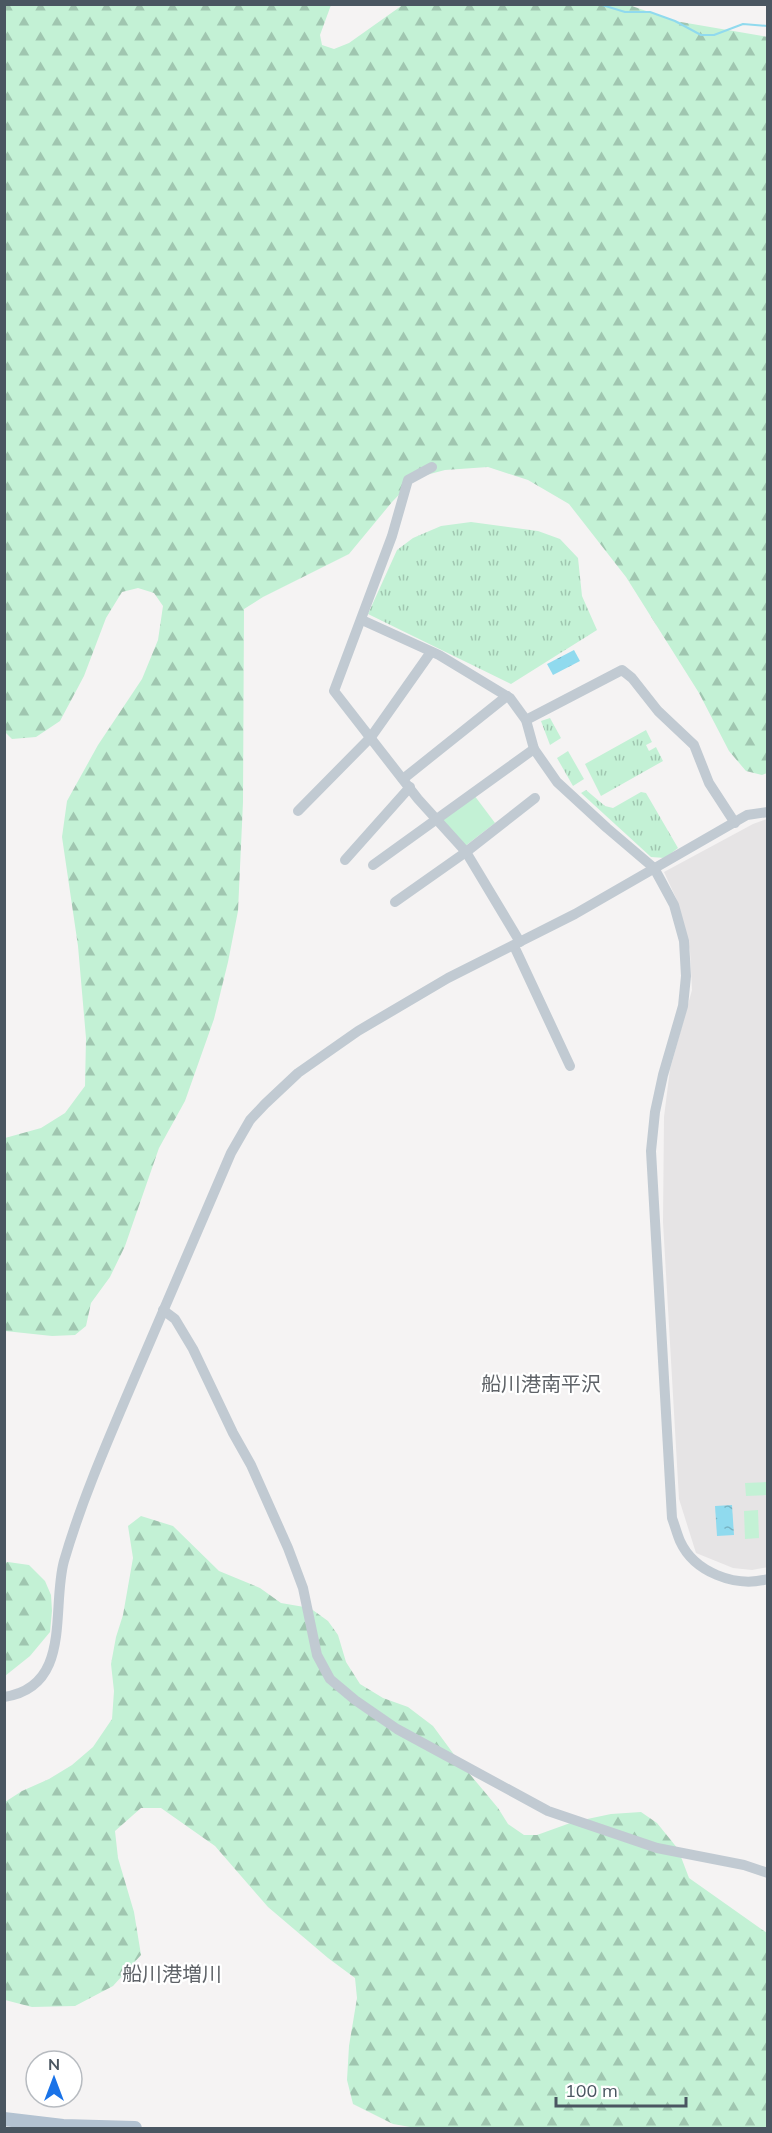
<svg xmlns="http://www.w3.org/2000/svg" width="772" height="2133" font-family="Mulish,'Noto Sans JP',sans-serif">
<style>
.education{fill:#e6e4e5}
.grass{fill:url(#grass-tufts)}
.forest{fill:url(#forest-firs)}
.park{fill:#c3f1d5}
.water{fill:url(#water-ripples)}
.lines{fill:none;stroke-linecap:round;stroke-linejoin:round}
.stream{stroke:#90daee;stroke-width:2}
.minor{stroke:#c1cad2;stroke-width:10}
.major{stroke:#b3c2d1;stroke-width:14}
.labels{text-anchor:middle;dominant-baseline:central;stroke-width:4.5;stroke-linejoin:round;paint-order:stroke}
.quarter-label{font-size:20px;fill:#5f6368;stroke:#fff}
</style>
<defs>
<pattern id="grass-tufts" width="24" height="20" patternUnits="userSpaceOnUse" patternTransform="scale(1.5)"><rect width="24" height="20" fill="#c3f1d5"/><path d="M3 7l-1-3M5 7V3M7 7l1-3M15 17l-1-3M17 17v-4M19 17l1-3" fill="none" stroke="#a0c6b0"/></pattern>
<pattern id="forest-firs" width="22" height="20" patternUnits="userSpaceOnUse" patternTransform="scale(1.5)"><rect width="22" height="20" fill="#c3f1d5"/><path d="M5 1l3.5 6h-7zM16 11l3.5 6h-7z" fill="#a0c6b0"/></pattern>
<pattern id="water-ripples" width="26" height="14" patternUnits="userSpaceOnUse" patternTransform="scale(1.5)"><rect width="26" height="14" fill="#90daee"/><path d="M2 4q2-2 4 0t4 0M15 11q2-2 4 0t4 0" fill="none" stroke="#78b4c4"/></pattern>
</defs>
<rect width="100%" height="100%" fill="#f5f3f3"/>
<polygon class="education" points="767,819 768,1567 752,1570 733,1568 696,1553 679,1499 663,1222 664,1117 670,1069 692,990 690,951 676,898 664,872 753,824"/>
<g class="grass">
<polygon points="471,522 538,531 560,539 578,558 582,596 597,630 511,684 368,614 397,550 413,538 441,526"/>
<polygon points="550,718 561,738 550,745 541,721"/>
<polygon points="646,730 652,742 646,745 649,751 656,747 663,761 601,796 585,764"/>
<polygon points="568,751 584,779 573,786 557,758"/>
<polygon points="586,790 605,806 613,808 641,792 646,793 678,848 665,858 651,857 581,793"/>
</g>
<g class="forest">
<polygon points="404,4 629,5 675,21 768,37 767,773 762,775 746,771 729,751 699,693 626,577 569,504 528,480 488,467 445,470 415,478 392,502 349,554 263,597 244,609 243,802 238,911 228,962 214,1019 185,1101 159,1148 125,1246 110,1277 91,1303 86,1326 75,1335 52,1336 5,1331 5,1138 41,1128 65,1113 85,1086 86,1038 78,946 62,837 67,801 98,745 142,679 158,640 163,606 154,593 138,588 122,592 106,618 84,676 60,721 36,737 12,739 5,732 4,5 331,5 320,35 322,45 334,49 349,43"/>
<polygon points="141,1516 173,1526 219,1571 260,1588 281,1603 310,1608 328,1621 338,1635 346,1662 360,1684 383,1698 408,1707 433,1726 458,1760 498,1808 508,1824 524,1835 537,1835 573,1822 611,1814 641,1812 657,1823 678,1849 689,1878 767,1933 767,2128 416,2128 393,2124 353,2104 347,2080 349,2046 357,1998 355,1978 328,1958 268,1907 215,1846 161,1808 141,1808 115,1831 118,1858 134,1912 141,1955 113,1986 75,2006 32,2007 5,2000 5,1802 22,1791 49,1779 72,1765 93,1747 112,1719 114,1691 111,1664 116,1637 123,1615 133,1558 128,1526"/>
<polygon points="8,1562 29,1565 45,1581 51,1595 52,1611 50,1632 30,1656 5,1676 4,1563"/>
</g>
<g class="park">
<polygon points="474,795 495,823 464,847 441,818"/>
<polygon points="767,1482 767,1495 746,1496 745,1483"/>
<polygon points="758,1510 759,1538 745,1539 744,1511"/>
</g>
<g class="water">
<polygon points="574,650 580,661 553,675 547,664"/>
<polygon points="732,1505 734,1535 717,1536 715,1506"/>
</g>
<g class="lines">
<polyline class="stream" points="599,4 625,12 650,12 675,21 701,35 714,35 743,24 768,26"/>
<g class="minor">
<polyline points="432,467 408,480 392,536 334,691 418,799 466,852 520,942"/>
<path d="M362 620 439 655 510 698 526 720 534 749 557 782 607 828 654 868 660 879 674 905 684 941 686 976 683 1006 663 1075 655 1112 651 1151 672 1518C675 1526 677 1534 680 1541 694 1572 735 1588 768 1579"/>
<polyline points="526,720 622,670 632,678 658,711 694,745 709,783 735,823"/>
<polyline points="403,779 507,696"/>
<polyline points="298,811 371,737 431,652"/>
<polyline points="345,860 410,787"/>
<polyline points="373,865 534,749"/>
<polyline points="395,902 466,852 535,798"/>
<polyline points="514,946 570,1066"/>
<polyline points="163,1310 175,1319 193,1349 233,1433 251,1465 288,1548 303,1588 317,1655 330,1679 355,1700 397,1729 548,1811 657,1848 744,1865 768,1873"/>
<path d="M4 1697C73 1687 51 1608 64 1561 82 1499 109 1438 134 1379 166 1303 199 1229 231 1153L250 1120 265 1104 298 1073 358 1031 448 978 575 914 747 815 768 812"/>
</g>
<polyline class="major" points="4,2119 63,2126 135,2128"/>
</g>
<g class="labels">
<g class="quarter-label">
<text x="541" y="1383">船川港南平沢</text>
<text x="172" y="1973">船川港増川</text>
</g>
</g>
<rect width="772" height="2133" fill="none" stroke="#4a5661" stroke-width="12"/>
<g transform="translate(54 2079)"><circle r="28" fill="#ffffff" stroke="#b7bbc0" stroke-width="1.5"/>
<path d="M0-4.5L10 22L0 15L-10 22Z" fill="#1a73e8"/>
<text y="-9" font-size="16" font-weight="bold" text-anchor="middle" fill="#4a5661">N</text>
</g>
<path d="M556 2097v9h130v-9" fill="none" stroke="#4a5661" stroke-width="3"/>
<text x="565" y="2097" font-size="18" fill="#4a5661" stroke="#ffffff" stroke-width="4.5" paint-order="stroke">100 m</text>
</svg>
